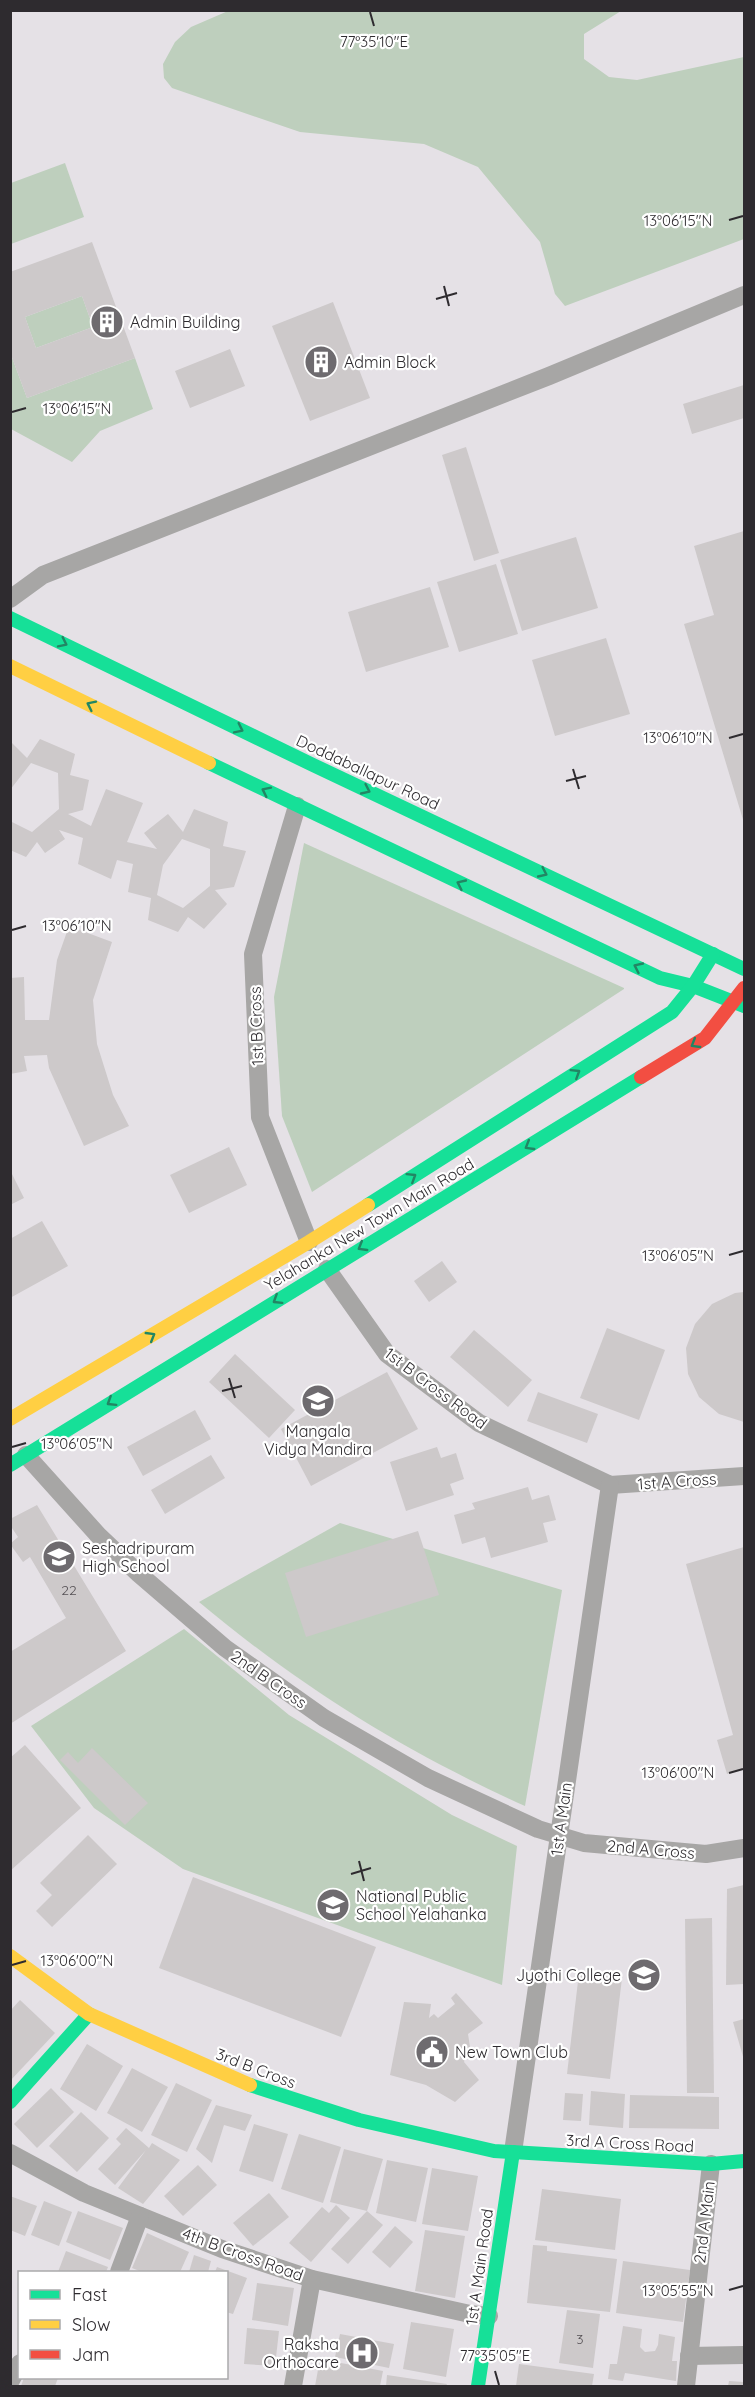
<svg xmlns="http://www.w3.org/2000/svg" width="755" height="2397" font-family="Quicksand,sans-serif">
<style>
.green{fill:#becfbd}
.building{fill:#cdc9ca;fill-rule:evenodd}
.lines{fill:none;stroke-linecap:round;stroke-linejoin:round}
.street{stroke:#a7a6a5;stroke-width:18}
.fast{stroke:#16e098;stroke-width:14}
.slow{stroke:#ffcf43;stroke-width:14}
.jam{stroke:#f24e42;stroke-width:14}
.oneway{stroke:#228664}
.ticks{fill:none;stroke:#2e2b2f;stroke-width:2}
.labels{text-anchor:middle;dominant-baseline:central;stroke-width:4.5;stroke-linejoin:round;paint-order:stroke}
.number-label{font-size:14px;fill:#565256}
.poi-label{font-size:16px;fill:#2e2b2f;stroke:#fff;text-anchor:start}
.street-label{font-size:16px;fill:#2e2b2f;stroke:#fff}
.ticks-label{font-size:15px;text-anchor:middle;fill:#2e2b2f;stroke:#fff;stroke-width:4.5;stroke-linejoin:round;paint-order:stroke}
</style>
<rect width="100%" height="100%" fill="#e5e1e6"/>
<g class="green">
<polygon points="228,11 621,11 584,34 584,59 609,77 637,80 744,57 744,239 565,306 555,294 540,242 478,167 424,144 300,132 172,88 164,78 163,64 175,42 191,27"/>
<polygon points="65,163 84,217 11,244 11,183"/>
<polygon points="82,296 93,327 36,348 25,317"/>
<polygon points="10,352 27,398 135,358 153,409 100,431 72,462 11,429"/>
<polygon points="304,843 624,988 624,989 312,1192 282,1116 274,997"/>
<path d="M340 1523 562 1590 525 1806C403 1751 302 1688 199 1602Z"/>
<polygon points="184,1629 289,1715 452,1815 517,1846 502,1985 183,1869 94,1808 31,1726"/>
</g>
<g class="building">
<path d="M92 242 135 358 27 398 10 352V272ZM82 296 93 327 36 348 25 317Z"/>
<polygon points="333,302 370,398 310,421 272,326"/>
<polygon points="230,349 245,386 190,408 175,371"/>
<polygon points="744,385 744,418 692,434 683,404"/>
<polygon points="466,447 499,553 474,561 442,455"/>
<polygon points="744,531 744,823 684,624 714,615 694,546"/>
<polygon points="576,537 598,608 522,631 500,560"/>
<polygon points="496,564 518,634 459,652 437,582"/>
<polygon points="430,587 449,647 366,672 348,612"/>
<polygon points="606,638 630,714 555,736 532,660"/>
<path d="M40 739 75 754 70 775 89 780 83 810 68 814 91 826 106 789 143 803 127 842 157 849 144 833 168 814 183 832 194 809 228 822 223 846 246 851 234 887 215 890 227 904 204 929 188 917 178 932 148 920 151 898 128 892 133 864 117 860 111 879 78 864 83 838 59 830 65 839 45 853 37 842 26 857 10 850V821L32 832 59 809 58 773 31 763 10 790V741L27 758ZM182 839 210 849V886L183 908 157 895 163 865Z"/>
<polygon points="69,926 112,942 93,1000 97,1044 113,1095 129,1126 84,1146 49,1068 47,1055 24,1056 27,1071 10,1074 10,978 24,977 25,1020 49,1020 57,960"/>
<polygon points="229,1147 247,1185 189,1213 170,1175"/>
<polygon points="10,1170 24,1198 10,1205"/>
<polygon points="42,1221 68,1266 10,1298 10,1239"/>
<polygon points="442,1261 457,1282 429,1302 414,1281"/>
<polygon points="744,1292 744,1422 719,1414 699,1397 688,1374 686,1348 695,1324 712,1304 735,1293"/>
<polygon points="607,1328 665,1350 639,1420 580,1398"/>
<polygon points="474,1330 532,1380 508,1407 450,1357"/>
<polygon points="235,1354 295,1410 269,1438 209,1382"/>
<polygon points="387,1372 418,1429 311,1486 281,1429"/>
<polygon points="538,1392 598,1414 587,1443 527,1421"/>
<polygon points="195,1410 211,1439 143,1476 127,1447"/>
<polygon points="437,1447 441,1458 456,1453 464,1479 450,1484 454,1495 406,1511 390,1462"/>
<polygon points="211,1455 225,1478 165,1514 151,1490"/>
<polygon points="528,1487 532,1500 549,1495 556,1520 543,1523 548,1542 491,1558 485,1537 462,1544 454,1515 475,1509 472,1503"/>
<polygon points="37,1505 126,1651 10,1724 10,1652 66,1618 30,1557 23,1562 10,1544 18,1537 10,1525 10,1519"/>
<polygon points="418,1531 439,1595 306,1637 285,1573"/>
<polygon points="744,1547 744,1769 727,1774 717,1740 733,1735 686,1564"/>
<polygon points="25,1745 81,1808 10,1871 10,1758"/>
<polygon points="92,1748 148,1803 125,1825 60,1760 68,1752 78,1763"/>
<polygon points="88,1835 117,1864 52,1927 36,1911 52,1895 40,1883"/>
<polygon points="193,1877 376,1947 341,2037 159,1968"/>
<polygon points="744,1885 744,1984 726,1985 727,1889"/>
<polygon points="712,1918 714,2093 687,2093 685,1919"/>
<polygon points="579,1973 622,1978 610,2079 567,2074"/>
<polygon points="456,1993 483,2023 468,2034 470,2047 464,2062 479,2080 455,2102 426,2085 390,2075 404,2002 431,2004 429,2018 434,2014 438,2018 455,2004 451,1998"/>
<polygon points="20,2000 55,2033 10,2081 10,2011"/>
<polygon points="744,2019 744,2060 733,2022"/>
<polygon points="87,2044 123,2066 96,2111 60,2089"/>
<polygon points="132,2068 168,2087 142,2132 107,2113"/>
<polygon points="176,2083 212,2100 187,2152 151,2135"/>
<polygon points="51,2088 74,2112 37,2148 14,2124"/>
<polygon points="591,2091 625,2094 623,2128 589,2125"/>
<polygon points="565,2093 583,2094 581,2121 563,2120"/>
<polygon points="630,2095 719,2097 719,2129 629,2128"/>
<polygon points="216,2105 252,2115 245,2131 224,2125 212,2163 196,2149"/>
<polygon points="81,2112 109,2138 77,2172 49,2146"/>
<polygon points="254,2124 288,2134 273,2182 239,2171"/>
<polygon points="126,2128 149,2148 152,2143 180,2160 143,2204 118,2188 146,2150 115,2185 98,2169 121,2144 116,2139"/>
<polygon points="299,2134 341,2147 323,2203 281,2189"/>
<polygon points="344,2149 383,2159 367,2211 330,2202"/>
<polygon points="387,2160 428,2168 416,2222 376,2213"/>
<polygon points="198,2165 217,2185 183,2216 164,2196"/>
<polygon points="432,2168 478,2176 468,2231 422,2224"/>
<polygon points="542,2189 621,2199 615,2250 535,2240"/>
<polygon points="269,2193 289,2217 253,2246 233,2223"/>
<polygon points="10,2196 37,2206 25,2236 10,2230"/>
<polygon points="44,2201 72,2212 59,2246 31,2235"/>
<polygon points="336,2205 350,2218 311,2262 289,2243 322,2207 329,2213"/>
<polygon points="78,2211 123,2228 110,2260 66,2242"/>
<polygon points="367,2211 383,2225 348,2264 331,2249"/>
<polygon points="395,2226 413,2242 390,2268 372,2252"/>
<polygon points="425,2230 465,2236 455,2298 415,2291"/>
<polygon points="147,2233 189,2252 180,2272 142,2272 132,2268"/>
<polygon points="533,2245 547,2246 547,2251 617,2259 610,2312 527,2303"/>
<polygon points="66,2251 108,2267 106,2272 58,2272"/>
<polygon points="194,2255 211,2261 208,2272 189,2272"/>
<polygon points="623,2261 690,2270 683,2322 616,2313"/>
<polygon points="217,2267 247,2278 233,2314 226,2312 226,2272 215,2272"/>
<polygon points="257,2283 294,2288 288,2326 252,2320"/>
<polygon points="567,2310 600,2314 593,2368 559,2363"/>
<polygon points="411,2322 454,2329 446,2377 403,2369"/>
<polygon points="623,2326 642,2329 640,2347 645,2352 655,2351 658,2345 659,2334 675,2337 672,2361 677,2361 676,2381 625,2373 623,2381 608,2379 610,2364 617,2364"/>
<polygon points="247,2328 279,2331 275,2366 244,2364"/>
<polygon points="340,2334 394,2344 389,2368 335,2357"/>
<polygon points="320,2359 383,2371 380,2386 315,2386"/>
<polygon points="519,2364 594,2374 592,2386 516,2386"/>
<polygon points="387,2375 447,2384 446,2386 386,2386"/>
<polygon points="24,2378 58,2378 55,2386 21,2386"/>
<polygon points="729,2381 744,2382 744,2386 728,2386"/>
</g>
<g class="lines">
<g class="street">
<polyline points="10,599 43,575 549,376 744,295"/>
<polyline points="297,806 253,954 260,1117 309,1242"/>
<polyline points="327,1269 387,1354 479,1423 610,1485 744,1476"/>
<polyline points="26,1455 98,1535 139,1574 225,1648 324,1718 428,1778 538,1829 584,1843 706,1854 744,1848"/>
<polyline points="513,2152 610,1485"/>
<polyline points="10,2153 84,2193 222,2249 312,2279 470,2314 489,2316"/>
<polyline points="119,2272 140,2216"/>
<polyline points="689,2356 744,2355"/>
<polyline points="10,2382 20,2363"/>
<polyline points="293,2386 312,2279"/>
<polyline points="686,2386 711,2164"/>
</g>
<g class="fast">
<polyline points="10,618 313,765 744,969"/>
<polyline points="209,763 660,978 693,986 744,1006"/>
<polyline points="368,1205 672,1012 693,986 713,954"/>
<polyline points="10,1465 641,1077"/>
<polyline points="250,2085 359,2120 494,2151 711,2164 744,2161"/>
<polyline points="10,2102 89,2014"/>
<polyline points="478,2386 513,2152"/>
</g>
<g class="slow">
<polyline points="10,666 209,763"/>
<polyline points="10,1419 309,1242 368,1205"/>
<polyline points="10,1956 89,2014 250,2085"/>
</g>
<polyline class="jam" points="641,1077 705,1038 744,988"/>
</g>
<defs><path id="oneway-chevron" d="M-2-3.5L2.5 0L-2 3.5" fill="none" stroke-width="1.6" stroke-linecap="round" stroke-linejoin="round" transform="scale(1.5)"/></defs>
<g class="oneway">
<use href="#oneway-chevron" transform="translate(63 643) rotate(26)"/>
<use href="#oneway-chevron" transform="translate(91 705) rotate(-154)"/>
<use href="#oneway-chevron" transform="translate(239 729) rotate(26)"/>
<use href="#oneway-chevron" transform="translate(366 790) rotate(25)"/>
<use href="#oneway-chevron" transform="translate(266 791) rotate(-154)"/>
<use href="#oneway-chevron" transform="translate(543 873) rotate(25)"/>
<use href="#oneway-chevron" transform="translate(461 884) rotate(-155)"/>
<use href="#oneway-chevron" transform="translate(638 967) rotate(-155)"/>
<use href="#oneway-chevron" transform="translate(695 1044) rotate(149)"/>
<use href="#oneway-chevron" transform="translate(576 1073) rotate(-32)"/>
<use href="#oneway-chevron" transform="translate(529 1146) rotate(149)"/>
<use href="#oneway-chevron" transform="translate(412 1177) rotate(-32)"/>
<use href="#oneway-chevron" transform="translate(362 1247) rotate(149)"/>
<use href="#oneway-chevron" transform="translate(277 1300) rotate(148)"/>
<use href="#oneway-chevron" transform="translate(151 1336) rotate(-31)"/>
<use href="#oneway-chevron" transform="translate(111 1402) rotate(148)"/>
</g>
<path class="ticks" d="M370 12 374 26M729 220 743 216M444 286 449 306M436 299 457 293M12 412 26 408M729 738 743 734M573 769 579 789M566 781 586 776M12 930 26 926M729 1255 743 1251M229 1378 235 1398M222 1391 242 1386M12 1447 26 1443M729 1773 743 1769M359 1861 364 1881M351 1874 371 1868M12 1965 26 1961M729 2290 743 2286M495 2371 499 2385"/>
<defs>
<symbol id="building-disc" viewBox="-11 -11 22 22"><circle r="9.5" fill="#6e6b6f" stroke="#fff"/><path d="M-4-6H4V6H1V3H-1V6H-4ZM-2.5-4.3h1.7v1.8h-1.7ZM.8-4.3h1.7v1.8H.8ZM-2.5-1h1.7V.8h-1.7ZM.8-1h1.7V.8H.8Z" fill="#fff"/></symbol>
<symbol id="school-disc" viewBox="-11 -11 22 22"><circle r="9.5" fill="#6e6b6f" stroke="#fff"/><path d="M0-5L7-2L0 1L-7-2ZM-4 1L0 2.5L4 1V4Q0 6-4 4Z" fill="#fff"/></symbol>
<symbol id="university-disc" viewBox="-11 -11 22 22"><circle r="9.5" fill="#6e6b6f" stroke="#fff"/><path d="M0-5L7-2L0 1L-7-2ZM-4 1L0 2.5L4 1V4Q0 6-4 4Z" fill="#fff"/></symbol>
<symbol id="civic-disc" viewBox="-11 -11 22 22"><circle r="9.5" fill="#6e6b6f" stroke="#fff"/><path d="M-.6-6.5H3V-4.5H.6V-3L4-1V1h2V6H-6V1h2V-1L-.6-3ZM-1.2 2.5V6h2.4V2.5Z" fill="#fff"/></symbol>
<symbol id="hospital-disc" viewBox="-11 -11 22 22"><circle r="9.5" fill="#6e6b6f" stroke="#fff"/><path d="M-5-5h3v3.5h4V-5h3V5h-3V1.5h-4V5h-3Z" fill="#fff"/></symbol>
</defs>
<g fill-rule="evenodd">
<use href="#building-disc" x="88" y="303" width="38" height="38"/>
<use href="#building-disc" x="302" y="343" width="38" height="38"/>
<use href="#school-disc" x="299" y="1382" width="38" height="38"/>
<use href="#school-disc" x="40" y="1538" width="38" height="38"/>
<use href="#school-disc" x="314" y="1886" width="38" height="38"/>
<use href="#university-disc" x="625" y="1956" width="38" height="38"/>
<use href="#civic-disc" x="413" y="2033" width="38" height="38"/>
<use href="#hospital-disc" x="343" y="2334" width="38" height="38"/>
</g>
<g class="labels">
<g class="number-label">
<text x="69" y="1590">22</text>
<text x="580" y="2339">3</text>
</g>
<g class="poi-label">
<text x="130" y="322">Admin Building</text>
<text x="344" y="362">Admin Block</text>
<text x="318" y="1431" text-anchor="middle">Mangala<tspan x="318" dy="18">Vidya Mandira</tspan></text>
<text x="82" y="1548">Seshadripuram<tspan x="82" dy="18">High School</tspan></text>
<text x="356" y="1896">National Public<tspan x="356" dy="18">School Yelahanka</tspan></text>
<text x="621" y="1975" text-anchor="end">Jyothi College</text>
<text x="455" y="2052">New Town Club</text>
<text x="339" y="2344" text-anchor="end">Raksha<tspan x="339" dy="18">Orthocare</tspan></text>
</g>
<g class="street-label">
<text transform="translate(368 772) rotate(25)">Doddaballapur Road</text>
<text transform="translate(256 1026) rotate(-92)">1st B Cross</text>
<text transform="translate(369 1224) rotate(-31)">Yelahanka New Town Main Road</text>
<text transform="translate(436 1388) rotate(37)">1st B Cross Road</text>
<text transform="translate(677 1481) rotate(-4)">1st A Cross</text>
<text transform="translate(269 1679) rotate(35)">2nd B Cross</text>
<text transform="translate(561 1819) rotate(-82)">1st A Main</text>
<text transform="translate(651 1849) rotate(5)">2nd A Cross</text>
<text transform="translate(256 2068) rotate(21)">3rd B Cross</text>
<text transform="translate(630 2143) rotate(3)">3rd A Cross Road</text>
<text transform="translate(704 2222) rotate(-83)">2nd A Main</text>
<text transform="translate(243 2254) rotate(20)">4th B Cross Road</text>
<text transform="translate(479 2267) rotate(-82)">1st A Main Road</text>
</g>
</g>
<g class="ticks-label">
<text x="374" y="47">77°35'10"E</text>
<text x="678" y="226">13°06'15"N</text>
<text x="77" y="414">13°06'15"N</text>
<text x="678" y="743">13°06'10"N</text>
<text x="77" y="931">13°06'10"N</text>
<text x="678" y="1261">13°06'05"N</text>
<text x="77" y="1449">13°06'05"N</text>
<text x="678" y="1778">13°06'00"N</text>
<text x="77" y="1966">13°06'00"N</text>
<text x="678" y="2296">13°05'55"N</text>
<text x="495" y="2361">77°35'05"E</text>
</g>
<rect width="755" height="2397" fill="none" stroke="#2e2b2f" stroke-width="24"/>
<rect x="18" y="2271" width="210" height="108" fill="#ffffff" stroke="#abaaac" stroke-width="1.5"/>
<rect x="30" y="2290" width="30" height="9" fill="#16e098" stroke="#abaaac" stroke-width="1.5"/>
<text x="72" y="2301" font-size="18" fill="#2e2b2f">Fast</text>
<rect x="30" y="2320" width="30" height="9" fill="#ffcf43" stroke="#abaaac" stroke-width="1.5"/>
<text x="72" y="2331" font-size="18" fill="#2e2b2f">Slow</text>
<rect x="30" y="2350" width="30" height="9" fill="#f24e42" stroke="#abaaac" stroke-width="1.5"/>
<text x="72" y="2361" font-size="18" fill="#2e2b2f">Jam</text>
</svg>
